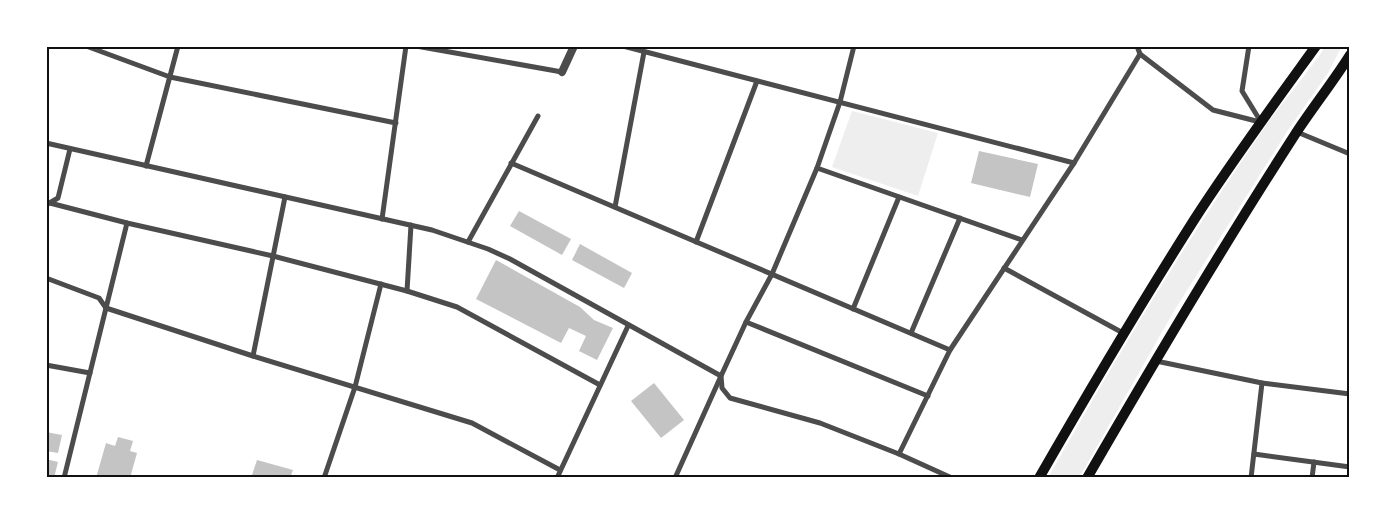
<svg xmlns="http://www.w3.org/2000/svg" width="1396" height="524" font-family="'Sofia Sans Condensed',sans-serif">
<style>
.green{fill:#eee}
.building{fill:#c4c4c4}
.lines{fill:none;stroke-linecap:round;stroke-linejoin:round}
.minor{stroke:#4c4c4c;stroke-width:5}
.tertiary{stroke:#4c4c4c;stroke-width:8}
.primary{stroke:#111;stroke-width:10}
.neatline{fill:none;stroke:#111;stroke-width:2}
</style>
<rect width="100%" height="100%" fill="#fff"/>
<g class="green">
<path d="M1325 46H1342L1328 73 1288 130 1174 311 1079 478H1048C1116 357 1188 238 1267 124 1284 100 1303 78 1320 55Z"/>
<polygon points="852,111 938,133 918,196 832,167"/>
</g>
<g class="building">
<polygon points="979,151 1038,164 1030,197 971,183"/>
<polygon points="519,211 571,239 562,255 510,226"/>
<polygon points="580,244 632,273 624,288 572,260"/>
<polygon points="496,260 580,307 594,320 613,328 597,360 579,351 586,336 569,328 561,343 476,299"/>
<polygon points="654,383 684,420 661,438 631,401"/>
<polygon points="46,432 62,435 58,453 46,451"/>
<polygon points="118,437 133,441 130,451 137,453 130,478 96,478 106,443 115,446"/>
<polygon points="46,459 58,462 54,478 46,478"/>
<polygon points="257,460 293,470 290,478 251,478"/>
</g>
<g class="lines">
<g class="minor">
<polyline points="86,46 170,77 396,123"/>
<polyline points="416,46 562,72"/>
<polyline points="623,46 1074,163"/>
<polyline points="1137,46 1140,54 1213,110 1260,122"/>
<polyline points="1249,46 1242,91 1261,122"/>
<polyline points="1297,132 1350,154"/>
<polyline points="46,143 432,230 488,249 510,259 721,376 722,388 730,398 820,423 899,454 952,478"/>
<polyline points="511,163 950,350"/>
<polyline points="146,166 178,46"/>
<polyline points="817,168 1022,240"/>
<polyline points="46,202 127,223 273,256 407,291 457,307 600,385"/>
<polyline points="46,205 58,198 70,149"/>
<polyline points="615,207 644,52"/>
<polyline points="382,219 406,46"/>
<polyline points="468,242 538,116"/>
<polyline points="696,242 757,81"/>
<polyline points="1004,268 1123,333"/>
<polyline points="46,278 99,298 106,308 253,356 472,423 560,470"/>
<polyline points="407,291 411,225"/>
<polyline points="853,309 899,197"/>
<polyline points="746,322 928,396"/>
<polyline points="911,333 960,218"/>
<polyline points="253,356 285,197"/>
<polyline points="1156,361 1262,383 1350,394"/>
<polyline points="46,365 90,373"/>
<polyline points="899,454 950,350 1074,163 1140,54"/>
<polyline points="1254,454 1350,467"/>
<polyline points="64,478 127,223"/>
<polyline points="324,478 355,387 381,284"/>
<polyline points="557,478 628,326"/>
<polyline points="675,478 721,376 746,322 772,274 817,168 840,102 854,46"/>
<polyline points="1251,478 1262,383"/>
<polyline points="1312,478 1314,462"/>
</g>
<polyline class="tertiary" points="562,72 574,46"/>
<g class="primary">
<path d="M1039 478C1089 391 1140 305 1194 220 1232 161 1274 104 1316 46"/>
<path d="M1087 478C1154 362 1223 246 1296 133 1313 107 1333 82 1350 55"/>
</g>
</g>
<rect width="1396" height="524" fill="none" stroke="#ffffff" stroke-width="95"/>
<rect x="48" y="48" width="1300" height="428" class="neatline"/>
</svg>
